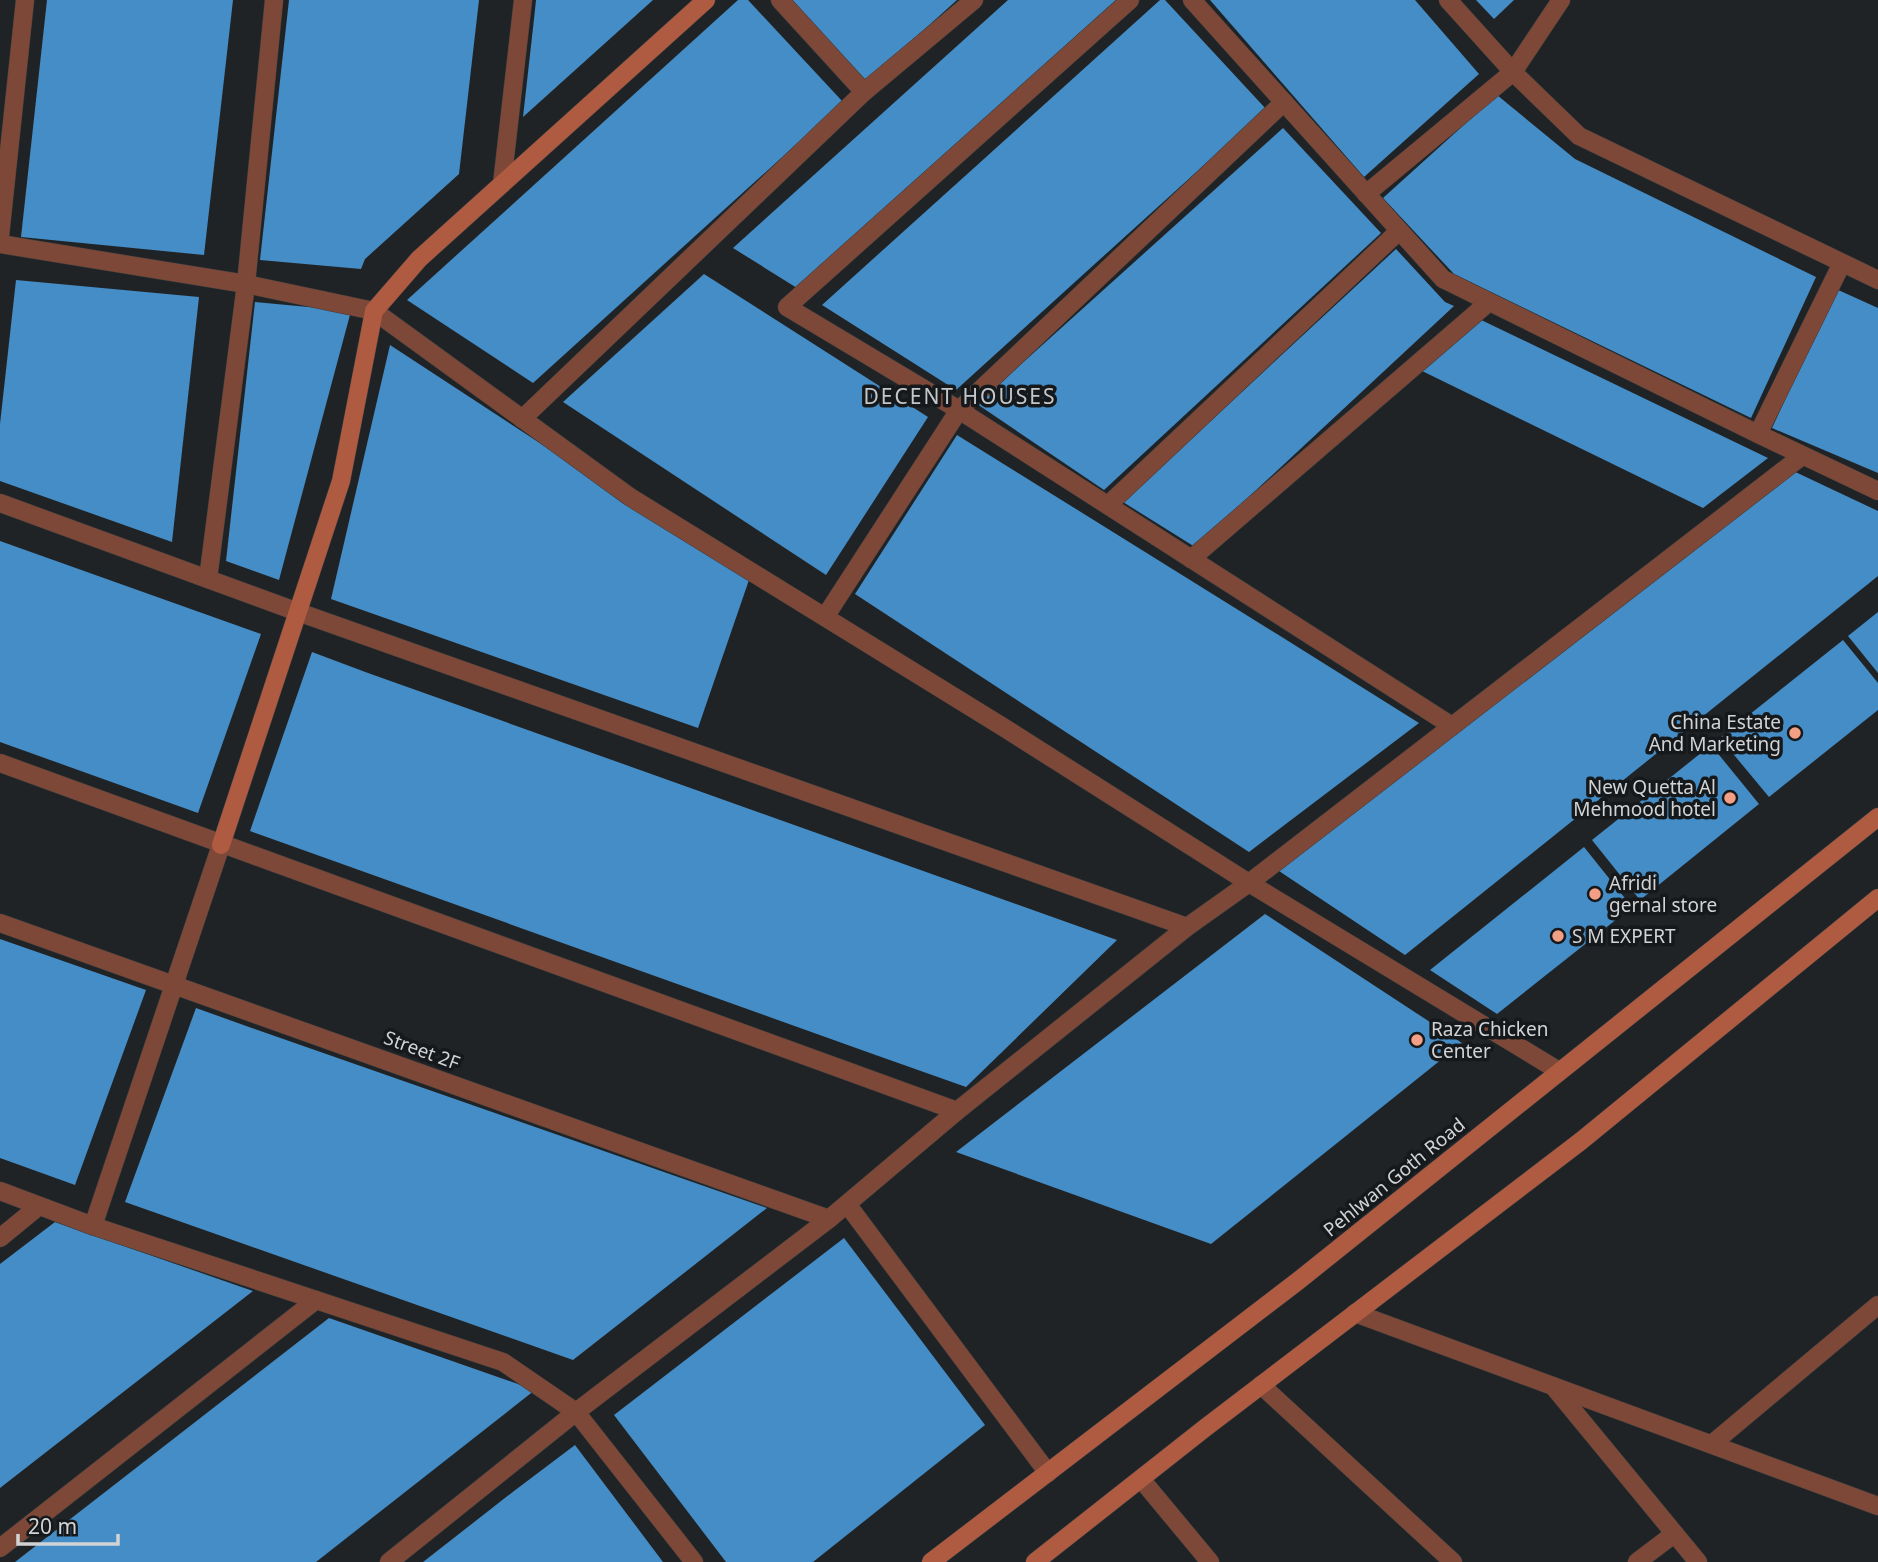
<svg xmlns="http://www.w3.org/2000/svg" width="1878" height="1562" font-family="'Noto Sans',sans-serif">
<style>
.building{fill:#458dc6}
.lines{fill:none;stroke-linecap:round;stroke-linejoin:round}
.street-casing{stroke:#3c3f41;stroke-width:19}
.secondary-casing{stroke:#3c3f41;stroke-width:19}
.street{stroke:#7d4837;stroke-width:18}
.secondary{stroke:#af5b41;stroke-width:18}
.poi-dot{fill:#f39f85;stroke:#16191c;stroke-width:2.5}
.labels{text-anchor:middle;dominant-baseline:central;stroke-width:7;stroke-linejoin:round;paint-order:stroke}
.poi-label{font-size:19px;fill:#d1d3d5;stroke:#16191c;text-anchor:start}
.street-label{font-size:19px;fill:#d1d3d5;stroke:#16191c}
.neighbourhood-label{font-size:21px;letter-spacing:2px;fill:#c3c7ca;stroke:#16191c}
</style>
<rect width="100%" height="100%" fill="#202325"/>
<g class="building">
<polygon points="47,0 233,0 204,255 21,237"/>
<polygon points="289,0 479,0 459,174 365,259 361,269 260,260"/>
<polygon points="536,0 653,0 523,117 534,19"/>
<polygon points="738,0 748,0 843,102 533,383 407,300"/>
<polygon points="787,0 957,0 865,83"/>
<polygon points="1008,0 1116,0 797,288 733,248"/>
<polygon points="1160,0 1165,0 1266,109 1097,262 956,390 822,305"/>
<polygon points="1210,0 1415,0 1479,74 1364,177"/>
<polygon points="1476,0 1514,0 1494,19"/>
<polygon points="1497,95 1575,159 1816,277 1751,418 1454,274 1383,198"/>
<polygon points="1283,128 1381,233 1104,490 977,404"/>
<polygon points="1396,249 1445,302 1454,306 1195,547 1123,502"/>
<polygon points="704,274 928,417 826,575 563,402"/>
<polygon points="16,280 199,297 172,542 0,481 0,424"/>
<polygon points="1836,289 1878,308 1878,473 1772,428"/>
<polygon points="255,302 351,311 279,580 226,561"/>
<polygon points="1475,317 1768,458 1703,508 1418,369"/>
<polygon points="390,345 749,580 698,728 331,599"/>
<polygon points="957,435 1277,634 1419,723 1249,852 855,594"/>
<polygon points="1789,469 1878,511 1878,576 1405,955 1276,869"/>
<polygon points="0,541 261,634 198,813 0,742"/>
<polygon points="1878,612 1878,673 1848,636"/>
<polygon points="1843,640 1878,683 1878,710 1769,797 1720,738"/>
<polygon points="312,652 368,673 1117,940 966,1087 870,1053 250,831"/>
<polygon points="1711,745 1759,804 1640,900 1592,840"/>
<polygon points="1584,847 1632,907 1497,1014 1430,970"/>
<polygon points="1265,914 1462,1043 1211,1244 956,1152"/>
<polygon points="0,939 146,990 75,1185 0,1158"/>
<polygon points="196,1008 249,1027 767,1208 573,1360 125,1202"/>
<polygon points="55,1222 253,1291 0,1488 0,1264"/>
<polygon points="844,1238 985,1425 813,1562 726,1562 614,1415"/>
<polygon points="329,1318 535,1390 316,1562 15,1562"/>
<polygon points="575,1445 663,1562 423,1562 514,1491"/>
</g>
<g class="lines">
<defs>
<g id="street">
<polyline points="780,0 864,92"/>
<polyline points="1130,0 787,307 959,410 1452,726"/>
<polyline points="1192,0 1443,279 1758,434 1878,491"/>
<polyline points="1448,0 1513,72 1579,136 1878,280"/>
<polyline points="502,184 523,0"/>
<polyline points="1366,194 1513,72 1561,0"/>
<polyline points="0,236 25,0"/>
<polyline points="0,244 246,284 374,311 630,497 1003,727 1249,883 1559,1071"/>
<polyline points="522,419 864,92 974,0"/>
<polyline points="1758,434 1842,263"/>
<polyline points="0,503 298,612 1187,927"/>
<polyline points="1108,505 1399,231"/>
<polyline points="1191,559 1489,302"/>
<polyline points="208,579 246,284 274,0"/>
<polyline points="825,617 959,410 1284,102"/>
<polyline points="0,763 957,1111"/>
<polyline points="0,923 829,1219"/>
<polyline points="0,1191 93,1226 503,1362 576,1412 694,1562"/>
<polyline points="847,1204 1048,1473"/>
<polyline points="93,1226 221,845"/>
<polyline points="0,1238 39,1206"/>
<polyline points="1355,1313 1878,1506"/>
<polyline points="1261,1385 1453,1562"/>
<polyline points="1553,1386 1698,1562"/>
<polyline points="1712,1444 1878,1305"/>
<polyline points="1141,1479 1210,1562"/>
<polyline points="0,1548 316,1300"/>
<polyline points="389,1562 576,1412 829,1219 957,1111 1187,927 1249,883 1802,456"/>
<polyline points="1637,1562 1674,1534"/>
</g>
<g id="secondary">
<polyline points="221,845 341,481 374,311 419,259 706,0"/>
<polyline points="931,1562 1298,1281 1878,817"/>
<polyline points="1035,1562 1205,1428 1581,1141 1878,898"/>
</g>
</defs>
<use href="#street" class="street-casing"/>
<use href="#secondary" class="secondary-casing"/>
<use href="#street" class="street"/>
<use href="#secondary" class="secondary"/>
</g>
<g class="poi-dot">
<circle cx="1795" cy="733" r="7"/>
<circle cx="1730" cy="798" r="7"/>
<circle cx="1595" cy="894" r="7"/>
<circle cx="1558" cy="936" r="7"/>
<circle cx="1417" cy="1040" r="7"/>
</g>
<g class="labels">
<g class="poi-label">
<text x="1781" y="722" text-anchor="end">China Estate<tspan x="1781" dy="22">And Marketing</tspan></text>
<text x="1716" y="787" text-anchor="end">New Quetta Al<tspan x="1716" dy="22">Mehmood hotel</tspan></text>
<text x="1609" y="883">Afridi<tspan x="1609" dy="22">gernal store</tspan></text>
<text x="1572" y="936">S M EXPERT</text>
<text x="1431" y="1029">Raza Chicken<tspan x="1431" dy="22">Center</tspan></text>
</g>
<g class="street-label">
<text transform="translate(422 1050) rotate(20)">Street 2F</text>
<text transform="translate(1394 1177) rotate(-39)">Pehlwan Goth Road</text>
</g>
<g class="neighbourhood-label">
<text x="960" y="396">DECENT HOUSES</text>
</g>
</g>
<path d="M18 1534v10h100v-10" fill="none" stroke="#d1d3d5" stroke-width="3.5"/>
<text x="28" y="1534" font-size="21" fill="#d1d3d5" stroke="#16191c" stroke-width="5" paint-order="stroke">20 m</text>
</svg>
